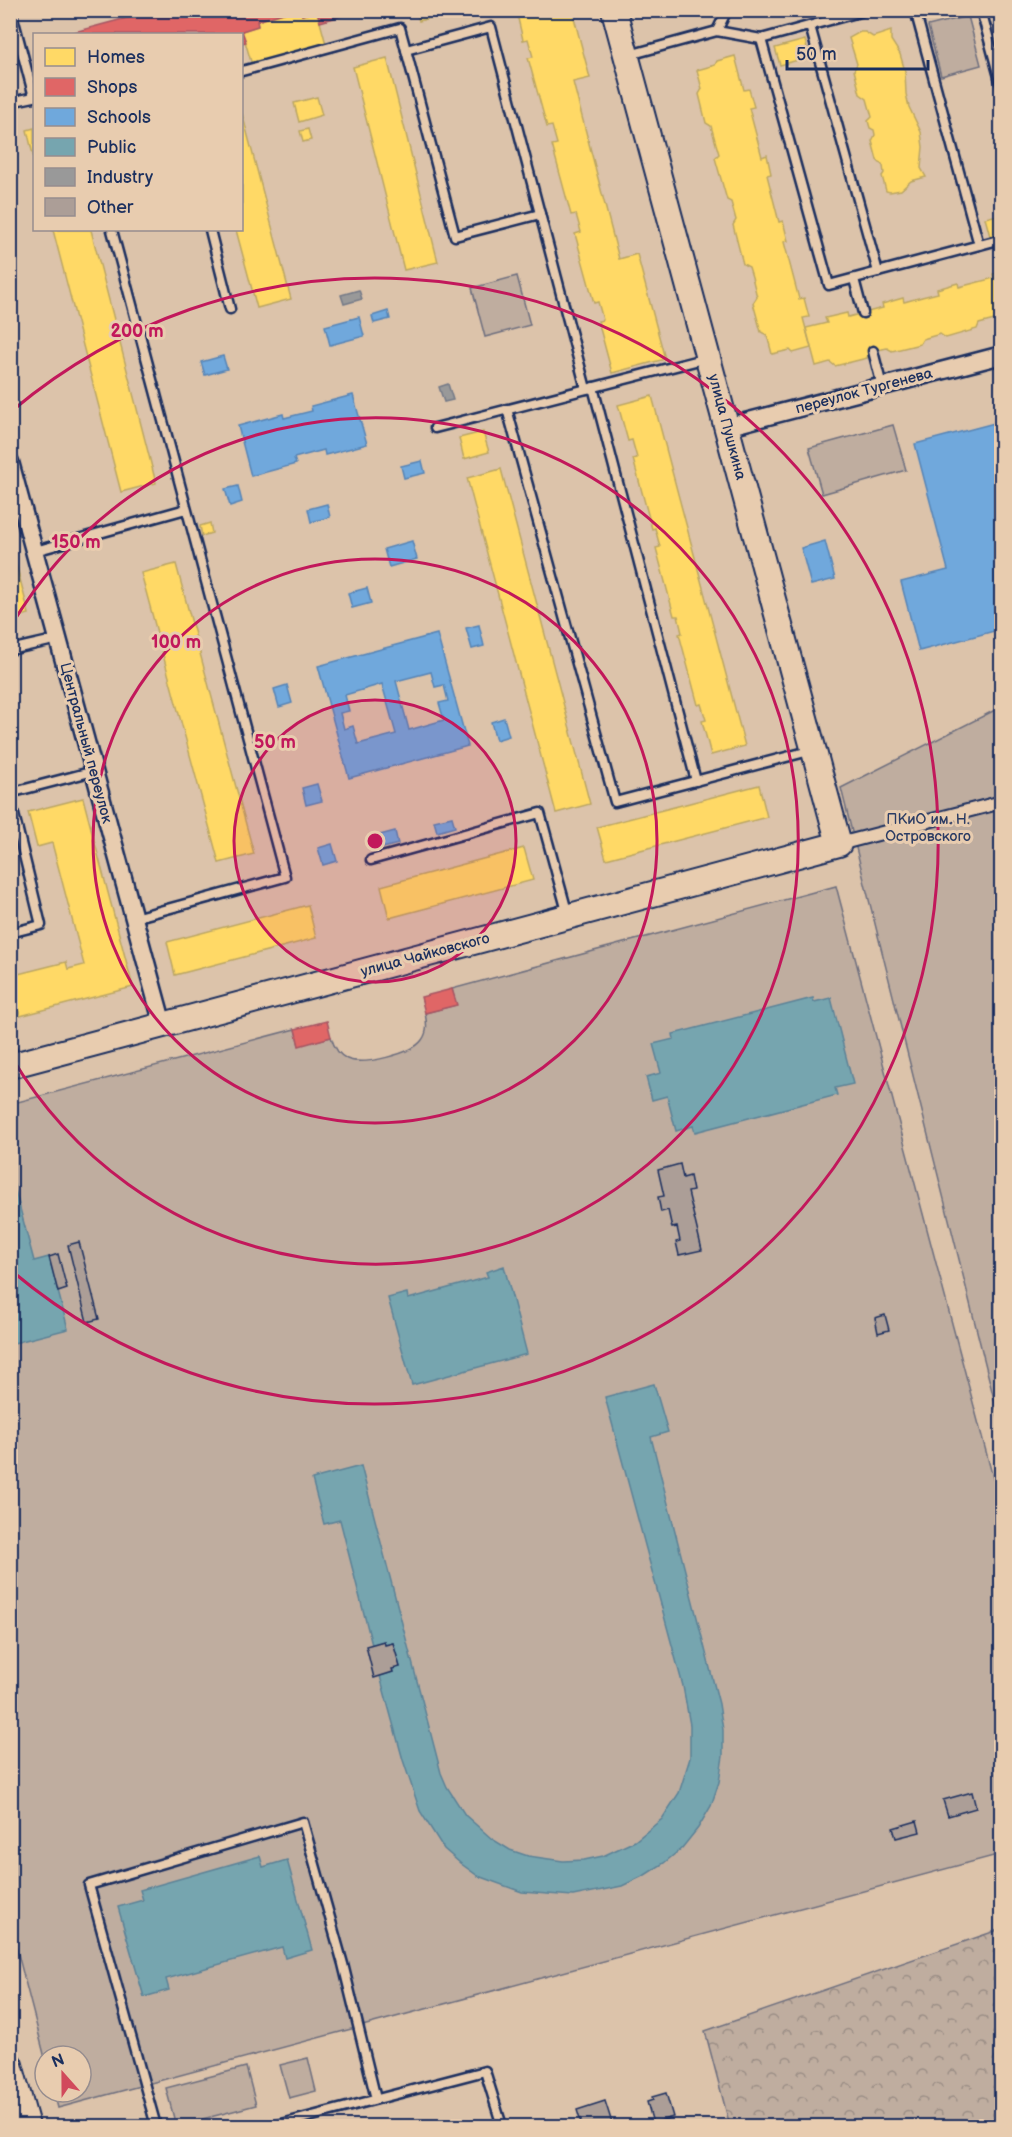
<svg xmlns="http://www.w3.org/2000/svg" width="1012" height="2137" font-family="'Balsamiq Sans',sans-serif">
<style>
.forest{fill:url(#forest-crowns);stroke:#6d6e7e;stroke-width:1.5}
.park{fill:#bfad9f;stroke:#6d6e7e;stroke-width:1.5}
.homes{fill:#ffd966;stroke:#bba664;stroke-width:1.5}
.shops{fill:#e06666;stroke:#a55664;stroke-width:1.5}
.schools{fill:#6fa8dc;stroke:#5684b6;stroke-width:1.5;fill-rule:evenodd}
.public{fill:#76a5af;stroke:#5b8297;stroke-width:1.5}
.industry{fill:#999;stroke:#737987;stroke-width:1.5}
.building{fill:#ac9e97;stroke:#1b2f5e;stroke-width:1.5}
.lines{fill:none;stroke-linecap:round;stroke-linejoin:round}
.service-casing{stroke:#1b2f5e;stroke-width:13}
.pedestrian-casing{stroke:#1b2f5e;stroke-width:16}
.minor-casing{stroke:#1b2f5e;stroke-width:21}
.secondary-casing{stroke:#1b2f5e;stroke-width:28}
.service{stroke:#e8ccaf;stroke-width:8}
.pedestrian{stroke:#e8ccaf;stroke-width:12}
.minor{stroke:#e8ccaf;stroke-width:16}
.secondary{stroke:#e8ccaf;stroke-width:24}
.ring{fill:none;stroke:#c2185b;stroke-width:3}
.labels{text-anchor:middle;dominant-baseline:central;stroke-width:6;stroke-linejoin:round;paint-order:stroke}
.street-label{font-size:15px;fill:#1b2f5e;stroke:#e8ccaf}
.park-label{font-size:15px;fill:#2b3c64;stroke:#e8ccaf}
.centre{fill:#c2185b;stroke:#e8ccaf;stroke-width:3}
.ring-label{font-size:18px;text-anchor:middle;font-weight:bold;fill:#c2185b;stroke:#e8ccaf;stroke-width:6;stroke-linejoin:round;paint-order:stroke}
</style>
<defs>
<pattern id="forest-crowns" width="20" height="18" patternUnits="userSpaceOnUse" patternTransform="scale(1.5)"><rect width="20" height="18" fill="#bfad9f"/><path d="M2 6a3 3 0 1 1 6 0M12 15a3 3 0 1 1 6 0" fill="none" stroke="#9a8d85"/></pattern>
</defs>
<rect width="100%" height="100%" fill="#dcc3aa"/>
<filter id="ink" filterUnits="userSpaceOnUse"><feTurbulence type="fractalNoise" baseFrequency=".0167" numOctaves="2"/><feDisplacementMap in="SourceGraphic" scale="12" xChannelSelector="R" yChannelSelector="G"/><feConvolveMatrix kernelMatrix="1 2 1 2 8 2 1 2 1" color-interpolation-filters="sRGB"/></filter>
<g filter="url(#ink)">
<polygon class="forest" points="1001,1929 1001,2126 730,2126 705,2031"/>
<g class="park">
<polygon points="968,16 981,65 941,76 928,26"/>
<polygon points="517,276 530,325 485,337 472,288"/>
<polygon points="893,425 906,470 822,494 809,448"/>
<polygon points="1001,707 1001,1427 841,788"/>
<path d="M836 886 1001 1508V1854L58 2108 54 2092H81V2056H45V2058L11 1927 10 1104 295 1029 299 1045 331 1037C334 1047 338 1055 347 1059 363 1066 412 1054 422 1040 428 1032 427 1023 425 1013L456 1005 452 989Z"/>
<polygon points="308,2058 316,2091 289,2098 280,2065"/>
<polygon points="246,2067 256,2105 176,2126 166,2088"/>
</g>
<g class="homes">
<polygon points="293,10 301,10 302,15 317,11 326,44 252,65 242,31 258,26 257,21"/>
<polygon points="416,10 459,10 419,21"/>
<polygon points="516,10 572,10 590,78 573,82 619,259 637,254 665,359 612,373 598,321 603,320 598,302 594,303 575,234 581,232 576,214 571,215 552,145 557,144 552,126 547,127 528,58 533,57 528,39 523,40"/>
<polygon points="891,31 891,40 900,54 905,71 906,94 909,107 921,132 923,147 921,168 926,177 911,181 901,190 890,192 886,191 882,176 884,173 883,166 877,160 872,141 875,135 874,130 870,128 868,121 872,117 867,99 860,94 854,70 857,64 849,38 860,32 865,32 873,37"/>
<polygon points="805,40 809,57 780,65 775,48"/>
<polygon points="735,56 744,90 749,89 754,107 749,108 762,157 767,155 771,174 767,175 779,222 783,221 788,241 784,242 799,299 804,298 809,317 803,318 811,348 793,353 790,350 772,354 767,335 761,332 753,303 757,297 752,277 749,267 743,264 733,225 736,220 731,202 727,200 715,158 719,154 716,144 711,126 706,123 699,94 702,89 697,70 715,65 717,61"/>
<polygon points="387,58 438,262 404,270 353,67"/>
<polygon points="317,97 322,115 299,122 294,103"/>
<polygon points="242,113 291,299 257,308 236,230 242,230"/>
<polygon points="34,128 34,159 27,130"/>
<polygon points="308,129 311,140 303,142 300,131"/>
<polygon points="1002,214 1002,233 990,236 985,218"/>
<polygon points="53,230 91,230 156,483 121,492"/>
<polygon points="1002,272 1002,322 998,319 979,324 977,329 946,338 940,334 923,339 920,344 892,351 887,348 869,352 867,358 835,366 830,362 816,366 806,328 827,323 825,318 847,313 848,317 883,308 882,304 903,298 904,302 922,297 938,293 937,289 958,283 959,287 994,278 993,274"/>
<polygon points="652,396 745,746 711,755 702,721 706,720 701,704 698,705 679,634 682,633 678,616 674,616 656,548 660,547 655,528 652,529 633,459 637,458 632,440 628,441 618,405"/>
<polygon points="483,432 489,452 464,459 459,438"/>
<polygon points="501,469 590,804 556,813 467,478"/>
<polygon points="210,523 212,533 202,536 200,526"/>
<polygon points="10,540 29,614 10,619"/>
<polygon points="176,564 254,854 219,863 141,573"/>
<polygon points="759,785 767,817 606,859 597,827"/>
<polygon points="83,798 133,987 20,1016 10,976 66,962 68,969 84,965 52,843 37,847 28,812"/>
<polygon points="524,848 533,880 389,918 381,886"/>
<polygon points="308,905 316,938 175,975 167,942"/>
</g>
<g class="shops">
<polygon points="156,10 293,10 257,21 258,26 242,31 246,42 242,43 242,34 67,34"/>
<polygon points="301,10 362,10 320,22 317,11 302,15"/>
<polygon points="452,989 457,1005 425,1013 421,997"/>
<polygon points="327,1021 331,1037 299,1046 295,1029"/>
</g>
<g class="schools">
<polygon points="388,311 390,319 374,323 372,316"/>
<polygon points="359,317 364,336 330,345 325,326"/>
<polygon points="223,356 227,369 205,375 201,362"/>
<polygon points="353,395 367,444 325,455 324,450 294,458 296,464 251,476 238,426 283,414 284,418 312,411 311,406"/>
<polygon points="1002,421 1002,629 919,651 901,582 948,570 915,444"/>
<polygon points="422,461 425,473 404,478 401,466"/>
<polygon points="238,486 242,502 230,506 225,489"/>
<polygon points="327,504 330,517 311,522 308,509"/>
<polygon points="412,541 417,559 389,567 384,549"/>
<polygon points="825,541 835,579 811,585 801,548"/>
<polygon points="367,588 371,603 352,608 348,593"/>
<polygon points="479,625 484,646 472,649 466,628"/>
<path d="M437 634 468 746 349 778 318 666ZM431 672 435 687 444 685 448 701 439 703 444 720 409 730 396 681ZM382 684 396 734 358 744 353 726 344 729 340 713 349 711 345 695Z"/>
<polygon points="287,685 292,703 279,707 274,689"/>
<polygon points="504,718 509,736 496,740 491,722"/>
<polygon points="317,784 322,801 306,805 302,788"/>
<polygon points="452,817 455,827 437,832 434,821"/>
<polygon points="395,831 398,844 379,849 376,836"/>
<polygon points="332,844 337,861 323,865 318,848"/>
</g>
<g class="public">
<polygon points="813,998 814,1002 831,998 853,1084 835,1088 837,1095 695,1132 693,1126 676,1131 667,1096 652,1100 646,1077 661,1073 653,1044 674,1039 673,1034"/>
<polygon points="10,1171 34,1261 49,1257 68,1329 10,1344"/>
<polygon points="504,1266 527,1354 412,1385 388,1298 407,1293 408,1299 488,1277 486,1272"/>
<polygon points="654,1384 668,1432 651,1437 719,1704 723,1730 723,1756 719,1782 711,1806 698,1828 682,1848 664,1863 645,1875 622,1886 573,1896 522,1892 478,1876 460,1863 444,1849 420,1811 403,1760 380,1676 393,1672 392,1669 400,1667 393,1643 385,1645 384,1641 372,1645 340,1520 324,1524 312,1479 361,1466 441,1773 447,1787 465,1815 492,1839 510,1850 528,1856 563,1861 584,1860 603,1856 635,1841 662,1819 679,1793 690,1758 690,1725 683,1686 605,1397"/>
<polygon points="260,1856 263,1867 287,1860 312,1950 285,1958 282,1947 166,1979 169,1990 144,1997 118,1907 143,1900 140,1890"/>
</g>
<g class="industry">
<polygon points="359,290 362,299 344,304 341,295"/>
<polygon points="448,384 453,400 444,402 439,387"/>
</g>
<g class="building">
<polygon points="680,1164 683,1178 690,1176 693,1191 688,1192 702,1250 679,1255 676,1242 680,1241 677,1227 672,1228 668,1210 661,1212 658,1197 664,1196 658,1170"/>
<polygon points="79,1242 99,1319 87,1322 68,1245"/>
<polygon points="58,1254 67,1289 58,1292 49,1257"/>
<polygon points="885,1315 889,1330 878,1333 875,1318"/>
<polygon points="384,1641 385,1645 393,1643 400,1667 392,1669 393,1672 374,1678 366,1646"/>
<polygon points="972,1792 976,1808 948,1816 943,1800"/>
<polygon points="917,1821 920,1832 896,1838 893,1828"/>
<polygon points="666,2093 673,2117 653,2123 647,2102 653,2100 652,2097"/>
<polygon points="605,2101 613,2126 582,2126 577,2110"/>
</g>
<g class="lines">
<defs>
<g id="service">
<polyline points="11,10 34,97"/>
<polyline points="915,10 979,245"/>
<polyline points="981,10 1002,88"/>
<polyline points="810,26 878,272"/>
<polyline points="717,31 727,10"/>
<polyline points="761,39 829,285 1002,239"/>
<polyline points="406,50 455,236 540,214"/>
<polyline points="629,55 717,31 761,39 867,10"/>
<polyline points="242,71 400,28 406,50 491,27 586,389"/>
<polyline points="10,102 34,97"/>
<polyline points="112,230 285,877 134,918"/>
<polyline points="210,230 230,309"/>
<polyline points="854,279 863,313"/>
<polyline points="873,351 882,386"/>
<polyline points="593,387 696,781"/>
<polyline points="507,409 615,802 813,750"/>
<polyline points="435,428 707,358"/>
<polyline points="35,551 186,509"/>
<polyline points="10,650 58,639"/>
<polyline points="10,793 94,771"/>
<polyline points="10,798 41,925 10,933"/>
<polyline points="371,860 540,813 568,915"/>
<polyline points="10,1045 15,1062"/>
<polyline points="156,2126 89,1885 303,1822 343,1964 376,2099"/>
<polyline points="274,2126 485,2071 502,2126"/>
</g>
<polyline id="pedestrian" points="839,844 1002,802"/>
<g id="minor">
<polyline points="726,427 1002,355"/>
<polyline points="10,462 163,1025"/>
</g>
<g id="secondary">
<polyline points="10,1066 839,844 614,10"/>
<polyline points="10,2065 27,2126"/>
</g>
</defs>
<use href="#service" class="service-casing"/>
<use href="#pedestrian" class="pedestrian-casing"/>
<use href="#minor" class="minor-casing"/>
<use href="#secondary" class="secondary-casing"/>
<use href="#service" class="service"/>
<use href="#pedestrian" class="pedestrian"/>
<use href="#minor" class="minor"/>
<use href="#secondary" class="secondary"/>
</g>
</g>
<circle cx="375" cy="841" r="141" fill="#c2185b" fill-opacity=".12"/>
<g class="ring">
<circle cx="375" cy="841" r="141"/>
<circle cx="375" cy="841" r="282"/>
<path d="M11 626A423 423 0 1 1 11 1056"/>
<path d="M13 410A563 563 0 1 1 13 1272"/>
</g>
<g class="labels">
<g class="street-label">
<text transform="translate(864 391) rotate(-15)">переулок Тургенева</text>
<text transform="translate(727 427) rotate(75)">улица Пушкина</text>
<text transform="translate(86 743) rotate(75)">Центральный переулок</text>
<text transform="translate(425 955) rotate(-15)">улица Чайковского</text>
</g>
<g class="park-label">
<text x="928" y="819">ПКиО им. Н.<tspan x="928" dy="17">Островского</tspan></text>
</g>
</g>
<circle cx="375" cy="841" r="9" class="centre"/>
<g class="ring-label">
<text x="137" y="337">200 m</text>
<text x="76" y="548">150 m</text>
<text x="176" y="648">100 m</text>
<text x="275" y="748">50 m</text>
</g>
<rect width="1012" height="2137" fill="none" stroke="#e8ccaf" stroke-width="36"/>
<rect x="18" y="18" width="976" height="2101" fill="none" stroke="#1b2f5e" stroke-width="2" filter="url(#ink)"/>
<rect x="33" y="33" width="210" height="198" fill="#e8ccaf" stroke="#968d8f" stroke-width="1.5"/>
<rect x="45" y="48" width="30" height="18" fill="#ffd966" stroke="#968d8f" stroke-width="1.5"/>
<text x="87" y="63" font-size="18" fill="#1b2f5e">Homes</text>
<rect x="45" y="78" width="30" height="18" fill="#e06666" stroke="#968d8f" stroke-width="1.5"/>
<text x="87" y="93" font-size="18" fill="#1b2f5e">Shops</text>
<rect x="45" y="108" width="30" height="18" fill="#6fa8dc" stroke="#968d8f" stroke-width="1.5"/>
<text x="87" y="123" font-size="18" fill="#1b2f5e">Schools</text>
<rect x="45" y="138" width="30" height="18" fill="#76a5af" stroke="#968d8f" stroke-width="1.5"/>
<text x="87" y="153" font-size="18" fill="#1b2f5e">Public</text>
<rect x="45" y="168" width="30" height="18" fill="#999999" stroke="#968d8f" stroke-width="1.5"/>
<text x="87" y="183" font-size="18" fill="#1b2f5e">Industry</text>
<rect x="45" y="198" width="30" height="18" fill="#ac9e97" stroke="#968d8f" stroke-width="1.5"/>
<text x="87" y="213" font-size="18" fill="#1b2f5e">Other</text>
<g transform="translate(63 2074) rotate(339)"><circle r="28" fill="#e8ccaf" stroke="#968d8f" stroke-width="1.5"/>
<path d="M0-4.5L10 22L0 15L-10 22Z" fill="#d1495b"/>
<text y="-9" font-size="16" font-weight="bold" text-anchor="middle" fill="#1b2f5e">N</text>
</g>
<path d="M787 60v9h141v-9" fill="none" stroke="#1b2f5e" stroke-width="3"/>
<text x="796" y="60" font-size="18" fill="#1b2f5e" stroke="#e8ccaf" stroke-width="4.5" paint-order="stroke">50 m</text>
</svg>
